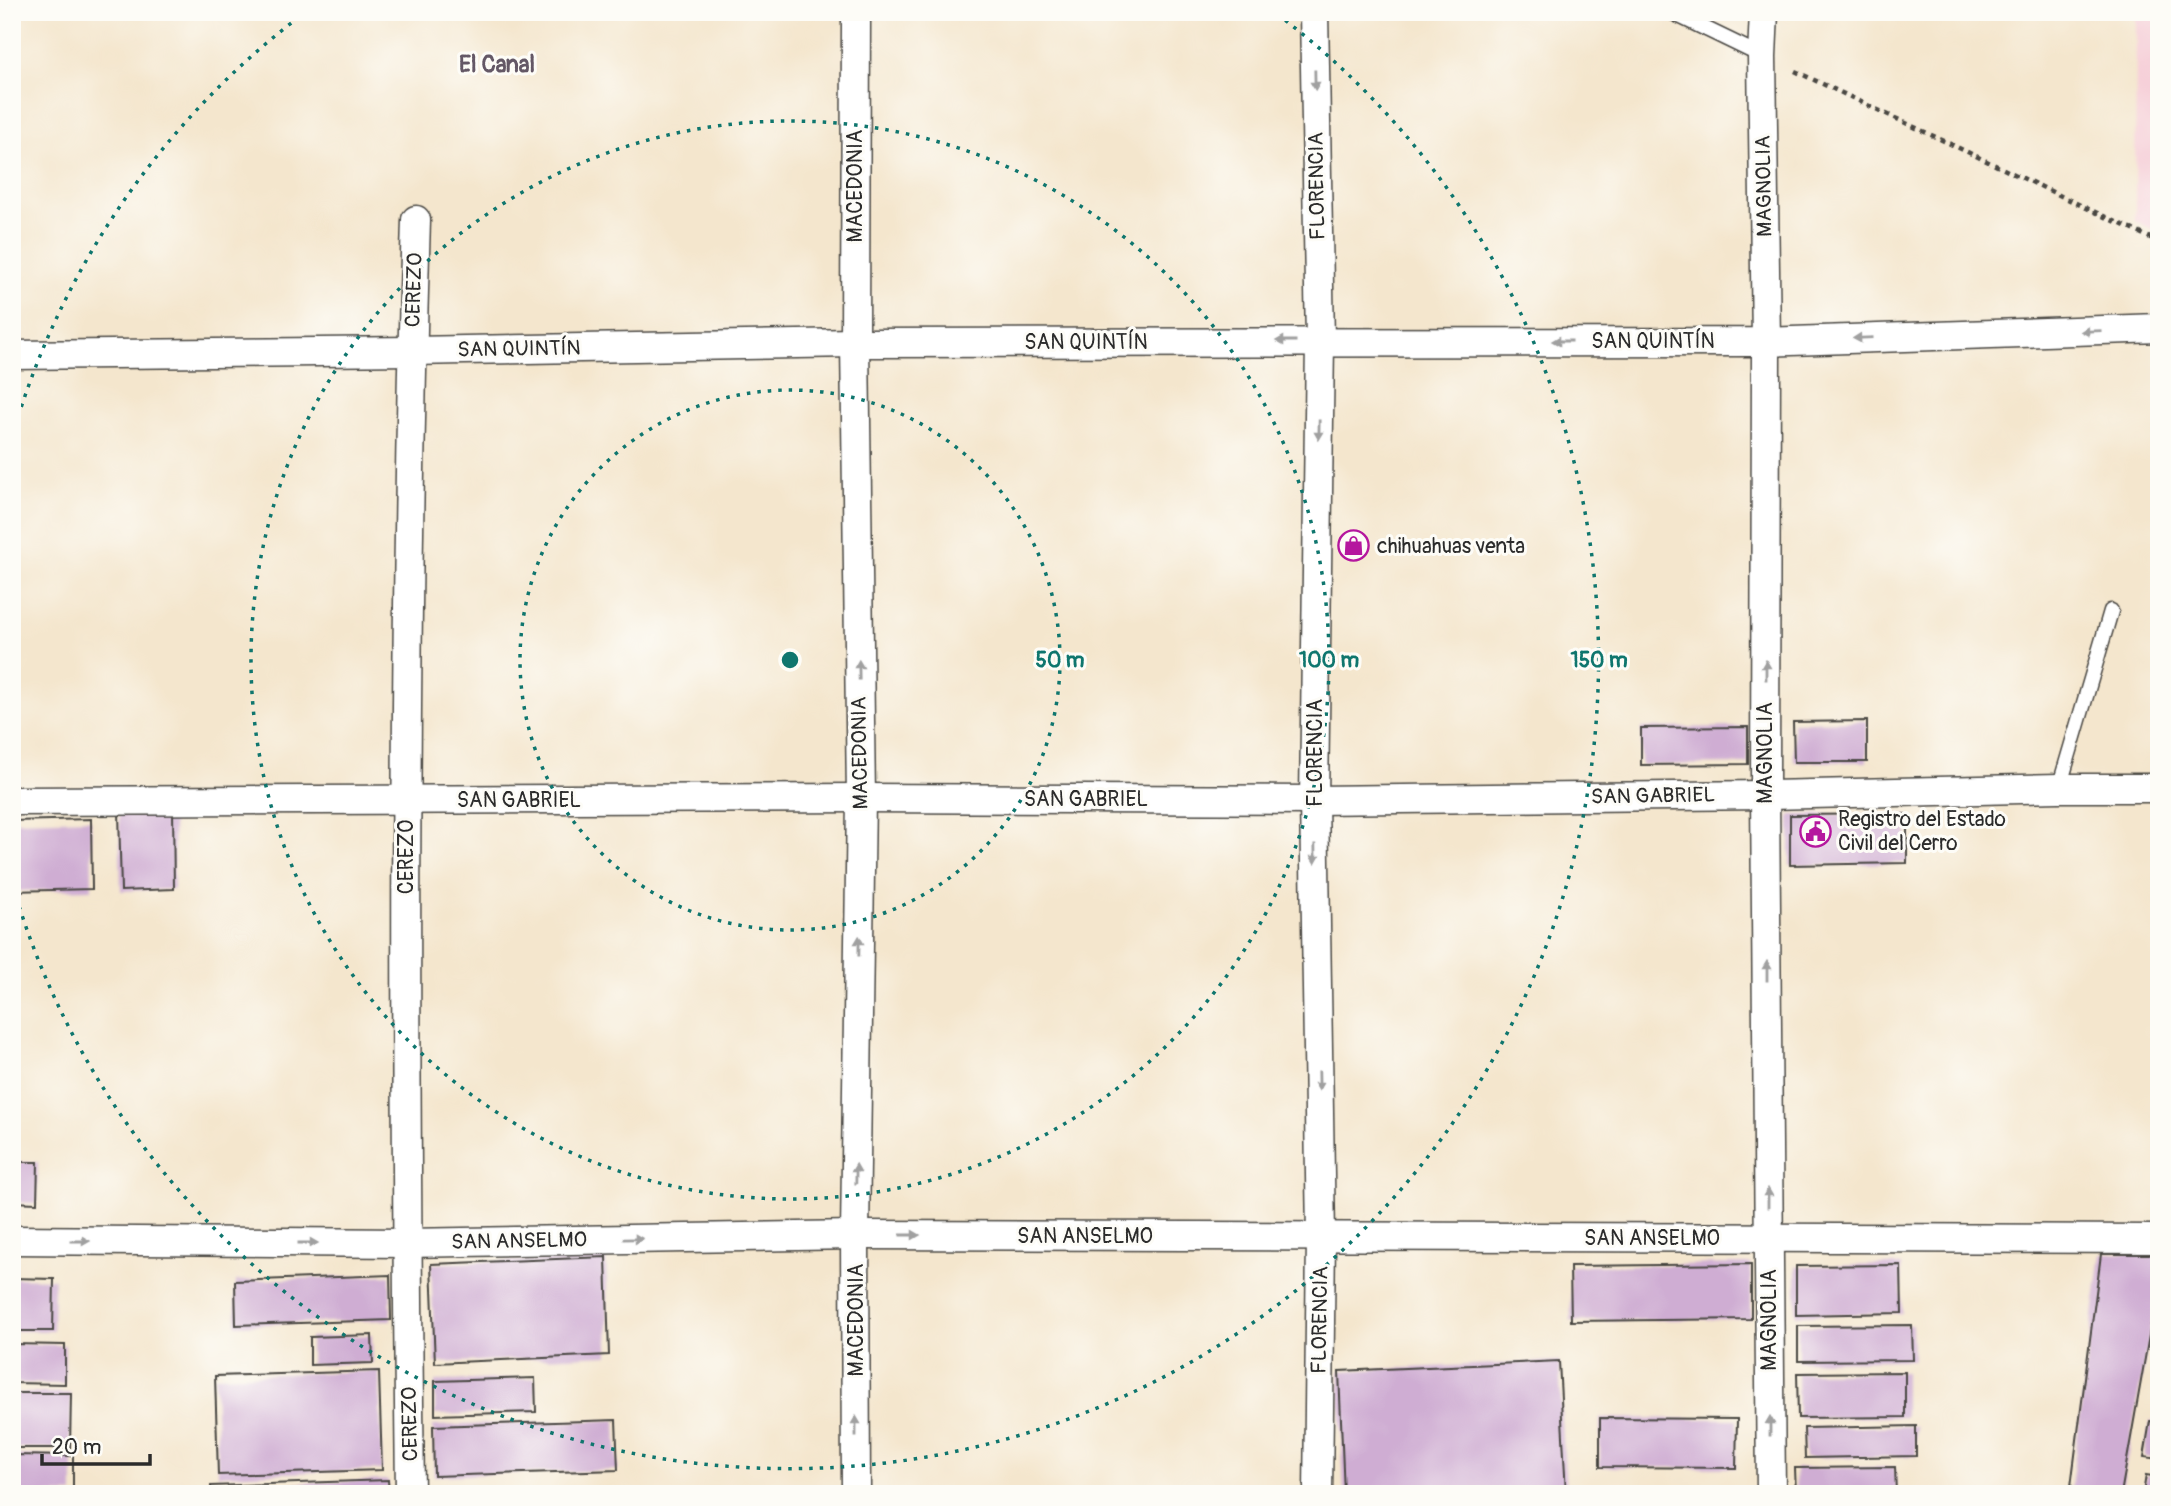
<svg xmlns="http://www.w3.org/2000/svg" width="2171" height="1506" font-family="Pangolin,sans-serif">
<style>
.built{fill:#f6cfd8}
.building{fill:#cfadd3}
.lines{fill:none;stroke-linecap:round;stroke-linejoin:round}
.lane-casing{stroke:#494743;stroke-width:17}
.street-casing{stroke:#494743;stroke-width:31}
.path{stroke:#494743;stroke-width:4.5;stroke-dasharray:5 5;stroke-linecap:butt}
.lane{stroke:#fff;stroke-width:14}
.street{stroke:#fff;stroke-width:28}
.oneway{fill:#a0a0a0}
.ring{fill:none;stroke:#0f766e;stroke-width:3.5;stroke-dasharray:3.5 7}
.labels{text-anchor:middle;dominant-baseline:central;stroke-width:6;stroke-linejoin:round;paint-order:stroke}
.street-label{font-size:21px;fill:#2b2b2b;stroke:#fdfcf7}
.poi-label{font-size:21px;fill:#2b2b2b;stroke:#fdfcf7;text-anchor:start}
.neighbourhood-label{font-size:23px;font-weight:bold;fill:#645866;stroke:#fdfcf7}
.centre{fill:#0f766e;stroke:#fdfcf7;stroke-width:3.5}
.ring-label{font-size:21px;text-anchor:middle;font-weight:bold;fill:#0f766e;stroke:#fdfcf7;stroke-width:6;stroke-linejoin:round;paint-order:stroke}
</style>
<rect width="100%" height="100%" fill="#fdfcf7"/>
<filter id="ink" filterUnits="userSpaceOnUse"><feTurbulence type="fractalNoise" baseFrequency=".0143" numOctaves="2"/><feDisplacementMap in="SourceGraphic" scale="14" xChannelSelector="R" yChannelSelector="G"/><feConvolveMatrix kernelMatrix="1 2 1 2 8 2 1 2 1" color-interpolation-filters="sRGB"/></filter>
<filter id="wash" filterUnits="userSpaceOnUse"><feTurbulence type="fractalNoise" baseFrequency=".00686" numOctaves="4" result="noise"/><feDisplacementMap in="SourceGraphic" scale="28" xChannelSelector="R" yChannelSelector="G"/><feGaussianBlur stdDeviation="1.57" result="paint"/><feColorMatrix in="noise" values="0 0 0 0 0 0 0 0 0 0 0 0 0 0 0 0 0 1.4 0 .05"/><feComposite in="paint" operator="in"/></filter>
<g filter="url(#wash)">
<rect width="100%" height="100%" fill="#f4e6cd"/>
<polygon class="built" points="2136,12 2159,12 2159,232 2135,221"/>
<g id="blocks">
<g class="building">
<polygon points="1867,721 1867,762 1794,762 1793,722"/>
<polygon points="1748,727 1748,764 1641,765 1641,728"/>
<polygon points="173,809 174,889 121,891 119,811"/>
<polygon points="1907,814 1907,863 1790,865 1790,815"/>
<polygon points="91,819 92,889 12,891 12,821"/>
<polygon points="12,1162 38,1162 37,1203 12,1202"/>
<polygon points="2101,1254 2159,1254 2159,1279 2121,1494 2070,1494"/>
<polygon points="606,1257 609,1355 435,1363 431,1264"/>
<polygon points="1751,1264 1751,1319 1571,1321 1570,1266"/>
<polygon points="1901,1265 1902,1313 1796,1315 1796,1266"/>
<polygon points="390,1275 391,1320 236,1325 235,1281"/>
<polygon points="12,1278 54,1279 53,1331 12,1331"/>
<polygon points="1912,1325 1913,1360 1798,1361 1798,1326"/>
<polygon points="372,1335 373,1363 310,1365 310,1337"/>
<polygon points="12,1344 65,1345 65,1384 12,1383"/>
<polygon points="1559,1361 1566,1494 1344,1494 1339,1371"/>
<polygon points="379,1371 382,1470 218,1475 215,1376"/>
<polygon points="1905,1372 1905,1417 1798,1418 1797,1373"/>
<polygon points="535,1378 536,1412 435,1415 435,1381"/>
<polygon points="12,1393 71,1393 70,1448 12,1448"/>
<polygon points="1600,1418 1737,1419 1736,1468 1600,1467"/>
<polygon points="616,1420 618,1470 434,1476 433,1426"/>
<polygon points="2150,1421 2159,1422 2159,1459 2144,1457"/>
<polygon points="1916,1426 1916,1456 1805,1458 1804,1428"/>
<polygon points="12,1455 73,1456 73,1494 12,1494"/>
<polygon points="1895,1467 1896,1494 1796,1494 1795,1468"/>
<polygon points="2146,1475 2159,1477 2159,1494 2143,1494"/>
<polygon points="388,1480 389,1494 211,1494 211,1486"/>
</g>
</g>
</g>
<g filter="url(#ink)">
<use href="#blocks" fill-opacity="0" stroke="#494743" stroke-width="2"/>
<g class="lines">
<defs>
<g id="lane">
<polyline points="1671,12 1762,56"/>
<polyline points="2059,788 2111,611"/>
</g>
<g id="street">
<polyline points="856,12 855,343 861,798 855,1235 856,1494"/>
<polyline points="1314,12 1320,341 1314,800 1321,1237 1318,1494"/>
<polyline points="1764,12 1762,56 1766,342 1765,795 1771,1494"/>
<polyline points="12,355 412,351 855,343 1766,342 2159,328"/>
<polyline points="12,801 861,798 1314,800 1765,795 2059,788 2159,788"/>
<polyline points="12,1240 407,1243 855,1235 2159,1239"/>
<path d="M410 1494C405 1069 403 645 416 220"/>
</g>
</defs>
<use href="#lane" class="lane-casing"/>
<use href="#street" class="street-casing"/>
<polyline class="path" points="1795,71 2159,242"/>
<use href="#lane" class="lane"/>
<use href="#street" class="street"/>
</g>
<defs><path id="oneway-solid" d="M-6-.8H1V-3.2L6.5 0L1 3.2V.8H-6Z" transform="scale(1.75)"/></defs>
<g class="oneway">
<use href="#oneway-solid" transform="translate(1315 80) rotate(89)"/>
<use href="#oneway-solid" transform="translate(2091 331) rotate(178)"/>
<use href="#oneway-solid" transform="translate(1863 338) rotate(178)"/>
<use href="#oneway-solid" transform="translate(1286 341) rotate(180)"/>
<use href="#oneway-solid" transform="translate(1562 341) rotate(-180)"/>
<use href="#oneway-solid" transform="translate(1319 430) rotate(91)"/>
<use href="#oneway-solid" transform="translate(859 670) rotate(-91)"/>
<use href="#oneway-solid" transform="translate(1766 670) rotate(-90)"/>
<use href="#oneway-solid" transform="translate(1315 854) rotate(89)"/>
<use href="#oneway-solid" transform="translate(859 946) rotate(-89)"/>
<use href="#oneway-solid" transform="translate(1767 971) rotate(-90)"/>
<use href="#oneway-solid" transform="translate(1319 1081) rotate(89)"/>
<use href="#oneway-solid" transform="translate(856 1174) rotate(-89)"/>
<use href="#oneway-solid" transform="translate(1768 1198) rotate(-90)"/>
<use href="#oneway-solid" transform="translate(910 1235)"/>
<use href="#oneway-solid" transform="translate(633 1239) rotate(-1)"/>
<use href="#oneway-solid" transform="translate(80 1241)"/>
<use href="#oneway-solid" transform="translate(308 1243)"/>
<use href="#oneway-solid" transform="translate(856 1426) rotate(-90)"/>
<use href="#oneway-solid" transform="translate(1770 1426) rotate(-90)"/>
</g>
</g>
<g class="ring">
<circle cx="790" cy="660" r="270"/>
<circle cx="790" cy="660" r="539"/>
<path d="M12 437A809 809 0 0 1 303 14M1277 14A809 809 0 1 1 12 883"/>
</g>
<defs>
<symbol id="shop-ring" viewBox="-11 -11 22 22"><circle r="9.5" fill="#fdfcf7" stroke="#b5179e" stroke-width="1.5"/><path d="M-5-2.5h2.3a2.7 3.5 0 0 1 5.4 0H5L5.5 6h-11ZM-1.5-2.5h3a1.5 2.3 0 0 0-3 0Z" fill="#b5179e"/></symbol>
<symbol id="civic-ring" viewBox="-11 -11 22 22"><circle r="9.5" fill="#fdfcf7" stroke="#b5179e" stroke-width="1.5"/><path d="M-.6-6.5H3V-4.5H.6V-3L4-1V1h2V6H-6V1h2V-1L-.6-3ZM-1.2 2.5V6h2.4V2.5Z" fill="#b5179e"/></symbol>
</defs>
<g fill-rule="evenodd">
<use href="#shop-ring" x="1336" y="528" width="35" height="35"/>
<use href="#civic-ring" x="1798" y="814" width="35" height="35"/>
</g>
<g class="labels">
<g class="street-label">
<text transform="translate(855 186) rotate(-90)">MACEDONIA</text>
<text transform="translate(1317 186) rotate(-91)">FLORENCIA</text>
<text transform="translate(1764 186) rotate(-91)">MAGNOLIA</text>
<text transform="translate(414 290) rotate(-88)">CEREZO</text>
<text x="1653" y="341">SAN QUINTÍN</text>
<text x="1086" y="342">SAN QUINTÍN</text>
<text transform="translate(519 349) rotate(-1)">SAN QUINTÍN</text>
<text transform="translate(860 753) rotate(-91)">MACEDONIA</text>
<text transform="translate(1315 753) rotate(-90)">FLORENCIA</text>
<text transform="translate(1765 753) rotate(-90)">MAGNOLIA</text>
<text transform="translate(1653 796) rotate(-1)">SAN GABRIEL</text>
<text x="1086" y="799">SAN GABRIEL</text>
<text x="519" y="800">SAN GABRIEL</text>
<text transform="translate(406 857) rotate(-90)">CEREZO</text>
<text x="1085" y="1236">SAN ANSELMO</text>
<text x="1652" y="1238">SAN ANSELMO</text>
<text transform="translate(519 1241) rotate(-1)">SAN ANSELMO</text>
<text transform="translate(856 1320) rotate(-90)">MACEDONIA</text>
<text transform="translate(1320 1320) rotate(-89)">FLORENCIA</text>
<text transform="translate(1769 1320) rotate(-90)">MAGNOLIA</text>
<text transform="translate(410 1424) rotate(-91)">CEREZO</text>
</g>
<g class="poi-label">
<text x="1377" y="546">chihuahuas venta</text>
<text x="1838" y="819">Registro del Estado<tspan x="1838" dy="24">Civil del Cerro</tspan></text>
</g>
<g class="neighbourhood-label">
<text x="497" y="64">El Canal</text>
</g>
</g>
<circle cx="790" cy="660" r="10" class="centre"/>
<g class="ring-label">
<text x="1060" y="667">50 m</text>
<text x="1329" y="667">100 m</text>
<text x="1599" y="667">150 m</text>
</g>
<rect width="2171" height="1506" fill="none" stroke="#fdfcf7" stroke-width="42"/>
<path d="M42 1454v10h108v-10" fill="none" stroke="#2b2b2b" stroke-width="3.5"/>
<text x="52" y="1454" font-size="21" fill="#2b2b2b" stroke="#fdfcf7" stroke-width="5" paint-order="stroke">20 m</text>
</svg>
